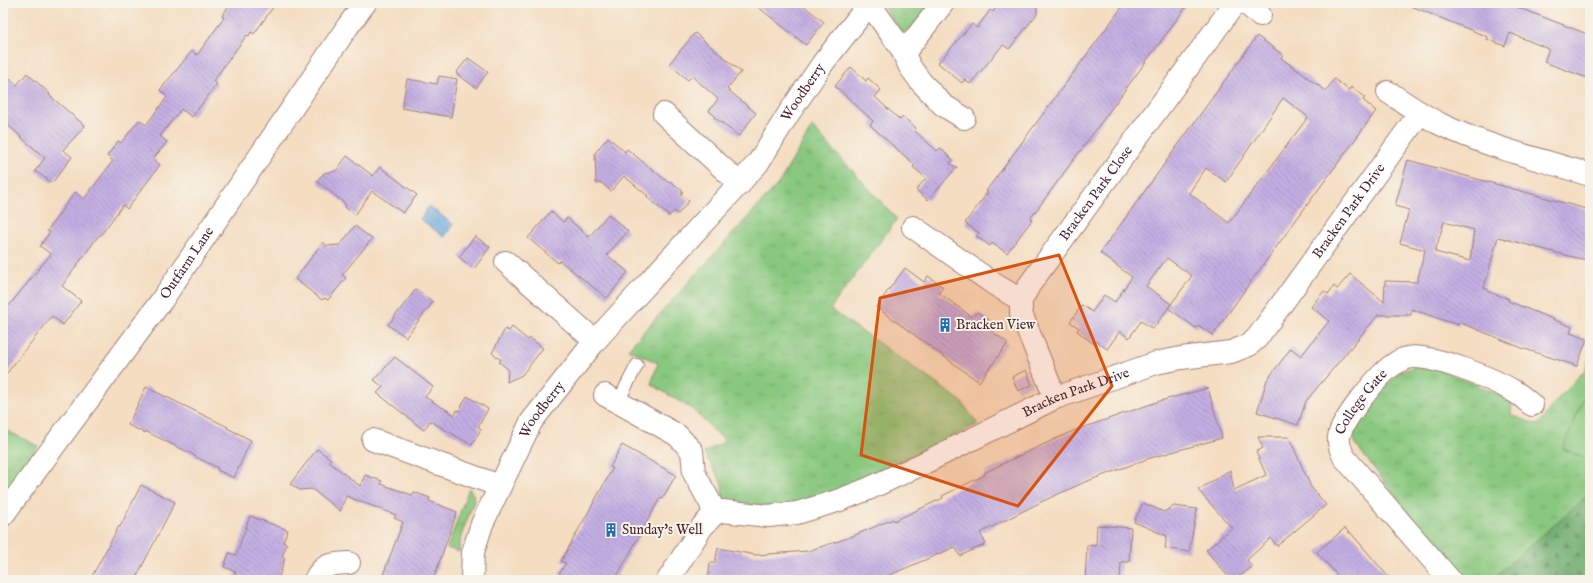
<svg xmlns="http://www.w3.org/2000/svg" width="1593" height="583" font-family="'IM FELL English',serif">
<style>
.grass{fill:url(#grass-tufts);stroke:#6a7455}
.forest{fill:url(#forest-firs);stroke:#5c664c}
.garden{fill:#89c87f;stroke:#6a7455}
.water{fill:url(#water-ripples);stroke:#5a6484}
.building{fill:url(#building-back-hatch);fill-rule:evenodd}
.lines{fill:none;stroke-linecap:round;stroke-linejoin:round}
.lane-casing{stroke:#9f7e76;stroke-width:14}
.street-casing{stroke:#9f7e76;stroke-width:24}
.lane{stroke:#fff;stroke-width:12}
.street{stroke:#fff;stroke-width:22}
.marked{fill:#d8530f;fill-opacity:0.2;stroke:#d8530f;stroke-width:3;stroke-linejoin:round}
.labels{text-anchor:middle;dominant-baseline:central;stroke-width:4;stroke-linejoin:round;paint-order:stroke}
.street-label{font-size:14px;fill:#4a1f2b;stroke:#f7f3e8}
.poi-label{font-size:14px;fill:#4a1f2b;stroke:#f7f3e8;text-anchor:start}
</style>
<defs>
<pattern id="grass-tufts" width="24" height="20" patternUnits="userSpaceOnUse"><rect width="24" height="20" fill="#89c87f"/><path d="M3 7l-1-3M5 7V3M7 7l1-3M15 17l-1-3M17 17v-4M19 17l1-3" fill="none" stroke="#78ab6e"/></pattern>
<pattern id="forest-firs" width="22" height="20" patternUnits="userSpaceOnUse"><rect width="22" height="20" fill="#6eac6e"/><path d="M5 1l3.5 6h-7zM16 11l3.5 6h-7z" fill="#5c8b5b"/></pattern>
<pattern id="water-ripples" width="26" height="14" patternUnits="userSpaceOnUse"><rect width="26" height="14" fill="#6aa8dc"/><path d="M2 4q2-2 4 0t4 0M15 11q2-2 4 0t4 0" fill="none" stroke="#5988b3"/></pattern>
<pattern id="building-back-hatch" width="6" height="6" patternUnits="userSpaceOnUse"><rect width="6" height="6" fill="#c3aee3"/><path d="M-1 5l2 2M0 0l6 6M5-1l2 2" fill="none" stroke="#a08db8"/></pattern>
</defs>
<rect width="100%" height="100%" fill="#f7f3e8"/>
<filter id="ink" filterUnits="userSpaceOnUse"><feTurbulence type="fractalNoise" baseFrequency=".025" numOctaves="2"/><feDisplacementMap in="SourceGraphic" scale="8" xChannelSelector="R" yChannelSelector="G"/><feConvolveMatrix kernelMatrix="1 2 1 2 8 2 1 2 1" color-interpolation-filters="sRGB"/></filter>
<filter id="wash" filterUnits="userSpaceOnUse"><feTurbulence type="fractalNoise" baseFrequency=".012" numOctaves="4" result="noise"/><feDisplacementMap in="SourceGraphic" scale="16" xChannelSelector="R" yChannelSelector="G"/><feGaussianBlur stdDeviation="0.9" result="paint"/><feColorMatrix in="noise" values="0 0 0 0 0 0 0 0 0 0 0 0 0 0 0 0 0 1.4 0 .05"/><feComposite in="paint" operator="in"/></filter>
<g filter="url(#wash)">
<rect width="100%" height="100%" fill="#f4ddc1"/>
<g class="grass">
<polygon points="881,3 931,3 911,29 905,33 900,30"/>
<polygon points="812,127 897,219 830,309 961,401 978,424 867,479 804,502 777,507 741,504 723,500 722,483 704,453 725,441 692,409 651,384 658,363 628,349 779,183"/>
<polygon points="1590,355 1590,496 1501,580 1465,580 1412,518 1356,445 1352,429 1363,413 1398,373 1415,367 1438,369 1512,400 1511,415 1538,425 1556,401 1585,370"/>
<polygon points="3,429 38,446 11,487 3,483"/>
<polygon points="469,488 473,494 474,501 461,536 459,552 447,548"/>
</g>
<polygon class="forest" points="1590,493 1590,580 1491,580"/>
<polygon class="garden" points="1590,383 1590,459 1563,449"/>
<polygon class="water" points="429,206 454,225 444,237 420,219"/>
<g id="blocks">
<g class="building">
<polygon points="231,3 276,3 254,34 251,32 249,36 247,35 213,81 217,84 192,117 181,109 160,136 167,142 153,159 160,165 127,209 123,205 100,236 99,235 62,286 81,301 63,325 52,316 3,378 3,313 51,254 40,246 50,232 47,231 75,192 84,199 113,161 107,156 118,141 121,143 139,120 146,125 167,97 160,90 192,51 197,55 224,18 222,16"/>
<polygon points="753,3 800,3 824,22 806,45"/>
<polygon points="999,3 1031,3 1037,7 1037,14 1009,49 1003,45 970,84 965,79 962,83 938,63 972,24 977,28 990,10 993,12"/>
<polygon points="1125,3 1189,3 1030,219 1032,220 1007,253 992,243 990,246 976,236 979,233 965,223 988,192 986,191"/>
<polygon points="1406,3 1506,3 1590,35 1590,79 1544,62 1549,49 1510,33 1505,46 1487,39 1488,37 1406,4"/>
<polygon points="695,33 741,72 727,89 756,113 739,136 714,117 715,116 709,111 718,99 692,76 688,80 669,64"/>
<path d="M1257 36 1283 55 1281 58 1326 91 1334 79 1349 90 1351 87 1365 97 1363 100 1376 111 1252 280 1213 335 1198 325 1196 328 1168 308 1192 276 1167 258 1146 286 1171 304 1153 329 1141 321 1129 338 1120 331 1107 349 1096 341 1094 344 1077 331 1079 328 1070 322 1082 305 1092 312 1104 295 1115 302 1132 277 1100 253ZM1283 98 1308 117 1229 223 1189 193 1206 168 1226 182Z"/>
<polygon points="468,58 488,72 476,88 456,73"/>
<polygon points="851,67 866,81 868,78 881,90 875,97 900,120 903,117 916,128 914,130 937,151 940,148 953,160 950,164 957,167 928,200 916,190 926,178 913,167 915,165 870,125 873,121 835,86"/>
<polygon points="3,73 17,85 27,73 50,94 49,95 85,126 63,150 72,157 52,183 35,171 45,158 3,121"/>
<polygon points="439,76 457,79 451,117 402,108 407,79 437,84"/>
<polygon points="608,137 625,152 627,149 669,183 670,181 683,191 681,194 689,201 678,214 674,211 669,216 647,197 648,196 624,176 611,191 602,183 596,183 595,153"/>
<polygon points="347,156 373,176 380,167 417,195 403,213 372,191 355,215 346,208 345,204 317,181 324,173 336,171"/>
<path d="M1408 160 1590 210V261L1561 254 1498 237 1484 288 1488 289 1487 291 1509 299 1508 301 1572 327 1570 333 1587 339 1577 366 1522 348 1459 322 1458 325 1411 309V315H1378L1306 401 1298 425 1257 412 1267 380 1291 348 1301 356 1329 321 1311 307 1324 291 1328 294 1334 286 1337 289 1350 274 1384 302 1385 281 1417 282 1425 250 1400 243 1409 210 1395 206ZM1444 222 1474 230 1470 261 1435 252Z"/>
<polygon points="551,211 563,222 567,218 589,237 608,214 628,231 607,255 628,272 607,298 560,261 558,263 528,238"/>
<polygon points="355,226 372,239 342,275 346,278 328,300 324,298 322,300 295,279 323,242 327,246 340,245"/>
<polygon points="475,236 490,247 474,269 459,257"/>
<polygon points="905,268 924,282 928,276 943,287 939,293 972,317 977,312 991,322 987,328 1008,343 979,382 876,307"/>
<polygon points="416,289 433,302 406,337 388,325"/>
<polygon points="512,327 528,340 530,338 543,348 522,375 507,382 508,369 499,362 501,360 492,353 505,329 509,331"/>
<polygon points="395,357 433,387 425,397 455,415 457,410 459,411 467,396 488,409 478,427 481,429 472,445 430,421 424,430 377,393 383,387 374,380"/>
<polygon points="1026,370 1032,385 1018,391 1012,377"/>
<polygon points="146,387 228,427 227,428 251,440 234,478 217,470 218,468 194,456 194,455 145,431 145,433 128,425"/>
<polygon points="1208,388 1222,438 1147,459 1085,482 1043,501 980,533 986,544 960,556 955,547 878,580 708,580 710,563 715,563 718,548 756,555 808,551 848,538 893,519 894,521 943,498 942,496 985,475 984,473 1027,452 1073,431 1160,401"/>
<polygon points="1258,437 1289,437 1311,487 1326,505 1277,546 1271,538 1247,560 1252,567 1235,580 1231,580 1206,550 1232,528 1198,490 1230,470 1234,490 1266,475 1256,452 1263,448"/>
<polygon points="622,445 676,475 662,499 660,498 615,580 570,580 559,574 566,563 561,561 613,468 610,467"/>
<polygon points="317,449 331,459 329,462 360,486 365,475 382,481 381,484 412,495 414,492 430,498 429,501 457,512 433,580 381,580 403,522 394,518 396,515 346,496 340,511 312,489 300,490 290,484"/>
<polygon points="141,485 175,502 135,580 90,580 119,526 120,527"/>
<polygon points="1143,503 1164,512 1174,506 1197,509 1189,552 1165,548 1167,536 1134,522"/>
<polygon points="250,516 288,530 283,542 287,544 282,557 285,558 278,580 233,580 236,572 224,567 229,553 236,555"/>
<polygon points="1097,525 1131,528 1129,562 1121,562 1120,580 1085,580 1087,545 1096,546"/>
<polygon points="1345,528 1349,533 1350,532 1391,580 1341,580 1317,552"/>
</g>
</g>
</g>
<g filter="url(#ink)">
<use href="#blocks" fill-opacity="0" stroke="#9f7e76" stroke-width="1"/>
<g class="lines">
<defs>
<polyline id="lane" points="618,402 637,365"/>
<g id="street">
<polyline points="869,3 901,48 910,67 921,82 943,105 964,118"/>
<polyline points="1245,3 1260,15"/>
<polyline points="904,53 943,3"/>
<path d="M1388 92C1405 103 1422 115 1440 124 1487 147 1540 159 1590 175"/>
<polyline points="664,114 740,184"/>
<polyline points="913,227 994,284 1021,300"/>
<polyline points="506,262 595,341"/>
<polyline points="605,395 677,435 692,451 694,473 711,504 714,514"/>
<path id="s1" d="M1055 398 1021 313V300L1030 284 1235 3"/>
<polyline points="373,440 500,486"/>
<path id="s2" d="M3 515 162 300 348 26 365 3"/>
<path d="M315 580C323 563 332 564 349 563"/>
<path id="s3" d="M472 580 473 552 482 524 531 422 595 341 758 163 789 113 823 63 870 3"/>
<path id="s4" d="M668 580 702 527 714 514 723 511 768 516 797 513 837 501 868 489 922 464 1055 398 1156 363 1181 358 1231 352 1249 345 1257 338 1420 113"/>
<path id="s5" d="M1450 580 1344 457C1341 451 1338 444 1339 437 1341 421 1379 374 1393 365 1397 362 1403 359 1407 358 1428 352 1496 380 1515 392 1522 396 1527 401 1532 405"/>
</g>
</defs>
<use href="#lane" class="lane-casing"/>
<use href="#street" class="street-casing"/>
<use href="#lane" class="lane"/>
<use href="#street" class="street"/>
</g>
</g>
<path class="marked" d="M1059 255 1112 386 1018 506 861 455 880 298Z"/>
<defs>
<symbol id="building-bare" viewBox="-9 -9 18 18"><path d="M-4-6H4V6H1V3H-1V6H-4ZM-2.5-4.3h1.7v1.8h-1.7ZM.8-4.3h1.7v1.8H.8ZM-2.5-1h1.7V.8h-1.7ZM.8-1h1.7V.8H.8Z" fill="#1f6fb2" stroke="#f7f3e8" stroke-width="2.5" paint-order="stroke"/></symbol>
</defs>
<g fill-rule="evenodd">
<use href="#building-bare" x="935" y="315" width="20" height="20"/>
<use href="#building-bare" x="601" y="520" width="20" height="20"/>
</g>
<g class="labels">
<g class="street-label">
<text stroke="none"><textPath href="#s3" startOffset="599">Woodberry</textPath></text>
<text stroke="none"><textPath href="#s1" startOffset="235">Bracken Park Close</textPath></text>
<text stroke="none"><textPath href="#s4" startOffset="817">Bracken Park Drive</textPath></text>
<text stroke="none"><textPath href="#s2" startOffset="312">Outfarm Lane</textPath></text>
<text stroke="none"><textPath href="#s4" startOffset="469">Bracken Park Drive</textPath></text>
<text stroke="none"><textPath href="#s5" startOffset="225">College Gate</textPath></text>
<text stroke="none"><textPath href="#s3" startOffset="187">Woodberry</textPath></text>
</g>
<g class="poi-label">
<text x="956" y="325">Bracken View</text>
<text x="622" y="530">Sunday's Well</text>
</g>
</g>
<rect width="1593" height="583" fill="none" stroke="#f7f3e8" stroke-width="16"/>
</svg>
